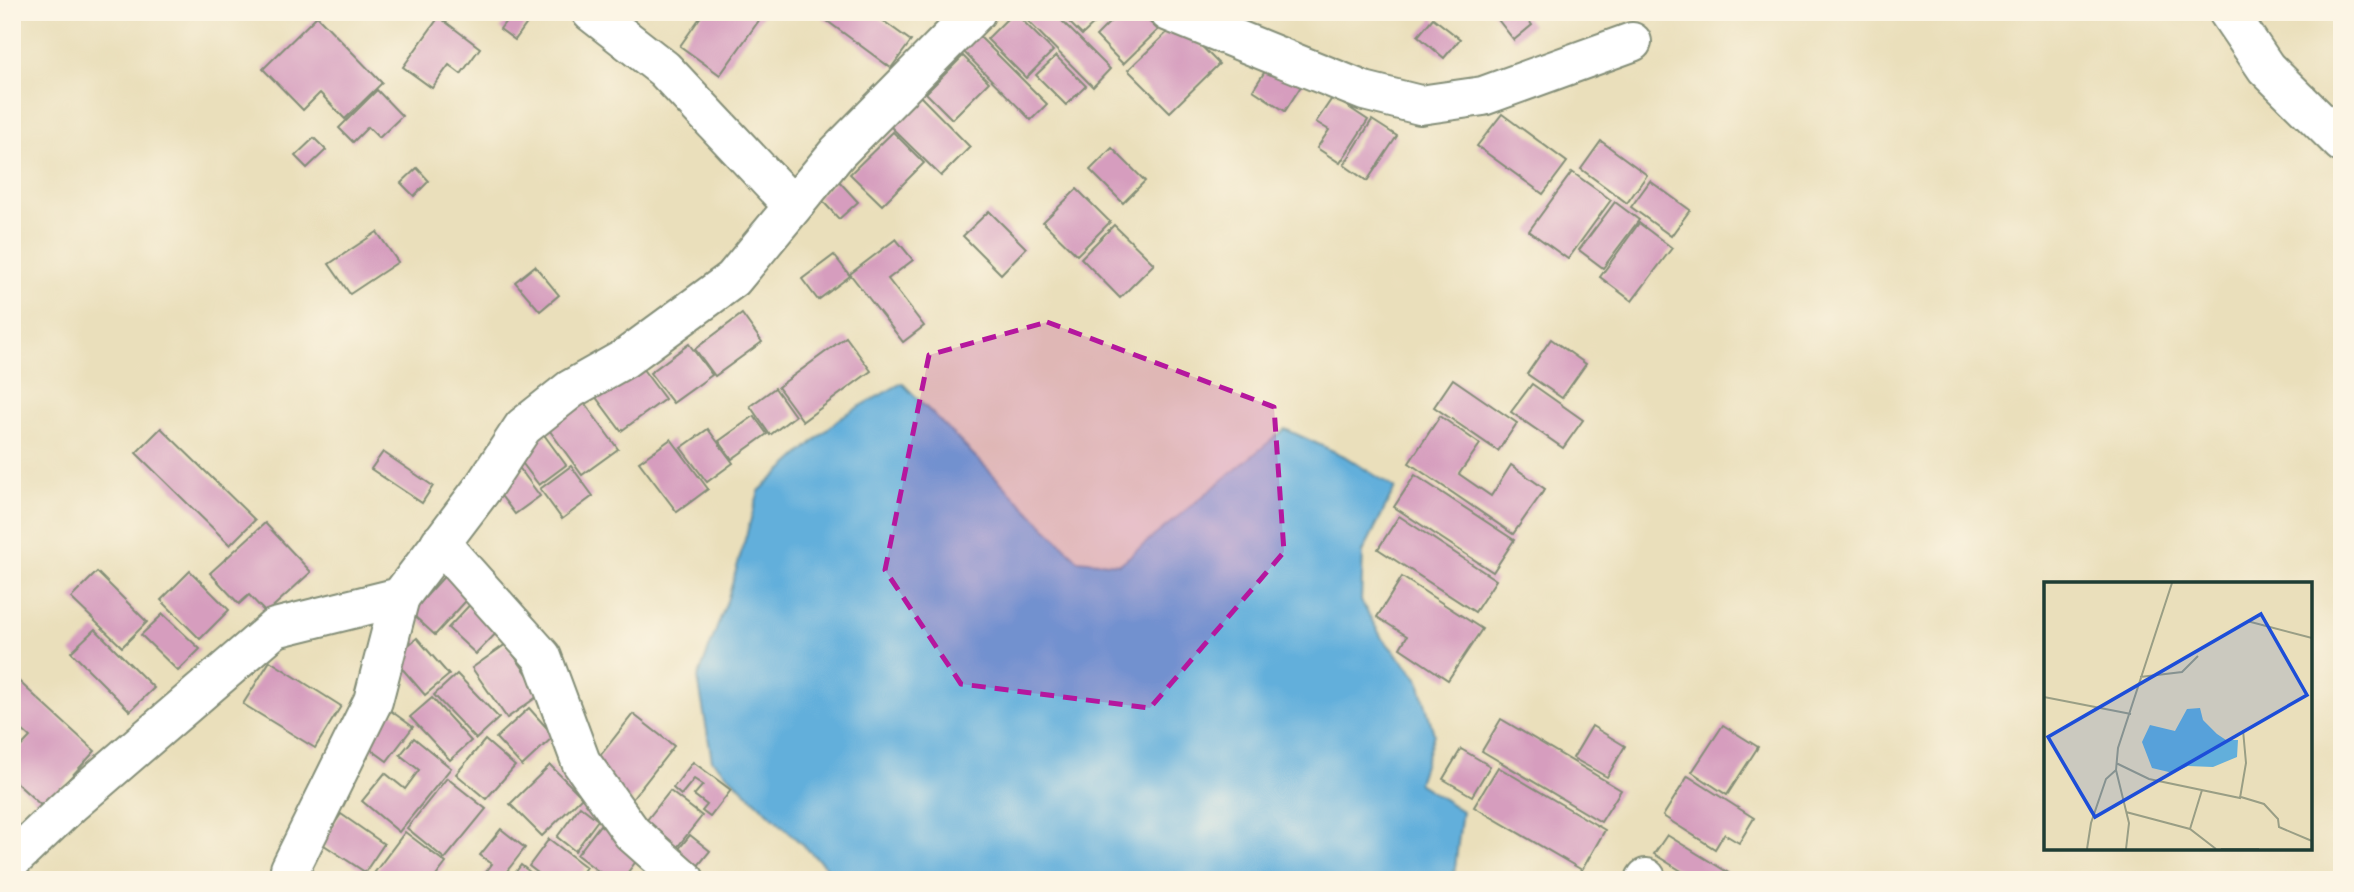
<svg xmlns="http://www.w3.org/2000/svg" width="2354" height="892" font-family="Pangolin,sans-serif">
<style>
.water{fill:#62afdb;stroke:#407688;stroke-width:2}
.building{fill:#d69dbe}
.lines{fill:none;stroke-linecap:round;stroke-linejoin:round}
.minor-casing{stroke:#848e78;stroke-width:42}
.minor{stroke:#fff;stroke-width:38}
.marked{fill:#b5179e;fill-opacity:0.2;stroke:#b5179e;stroke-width:5;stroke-dasharray:14 9;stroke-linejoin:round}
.inset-road{fill:none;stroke:#999e85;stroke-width:2}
.view{fill:#1d4ed8;fill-opacity:0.15;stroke:#1d4ed8;stroke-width:3.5}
.inset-edge{fill:none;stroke:#1f3d34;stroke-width:3.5}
</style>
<rect width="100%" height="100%" fill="#fcf5e5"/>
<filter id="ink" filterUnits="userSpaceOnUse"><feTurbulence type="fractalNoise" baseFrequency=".0143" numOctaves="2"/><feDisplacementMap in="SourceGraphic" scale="14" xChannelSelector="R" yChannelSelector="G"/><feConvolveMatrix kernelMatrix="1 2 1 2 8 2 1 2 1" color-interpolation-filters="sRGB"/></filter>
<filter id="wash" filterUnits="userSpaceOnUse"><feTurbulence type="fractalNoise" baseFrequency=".00686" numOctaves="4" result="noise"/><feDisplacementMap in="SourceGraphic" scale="28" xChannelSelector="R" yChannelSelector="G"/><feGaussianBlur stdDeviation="1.57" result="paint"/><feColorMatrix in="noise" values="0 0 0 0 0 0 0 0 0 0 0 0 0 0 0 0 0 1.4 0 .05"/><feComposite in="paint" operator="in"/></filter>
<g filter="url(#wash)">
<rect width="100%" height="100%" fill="#eadfbb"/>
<polygon class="water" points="902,383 1078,560 1120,564 1285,429 1344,456 1395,488 1363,552 1361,601 1382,638 1418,678 1434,734 1418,783 1462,811 1454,876 1461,880 840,880 712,760 698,678 728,598 759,491 841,417"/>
<g id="blocks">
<g class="building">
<polygon points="513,12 535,12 515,40 500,29"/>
<polygon points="704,12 765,12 720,75 680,46"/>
<polygon points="815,12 871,12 911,41 891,68"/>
<polygon points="1014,12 1053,51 1026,78 987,39"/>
<polygon points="1019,12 1053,12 1110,69 1093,87"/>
<polygon points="1059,12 1088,12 1097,21 1082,35"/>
<polygon points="1120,12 1139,12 1158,30 1123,64 1096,36"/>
<polygon points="1492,12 1522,12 1532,25 1514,40"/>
<polygon points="317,16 382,83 345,119 320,93 303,110 263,69"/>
<polygon points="439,17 480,48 461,74 449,65 432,88 403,67"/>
<polygon points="1433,18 1460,39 1444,58 1418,36"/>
<polygon points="1178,22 1219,64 1170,112 1128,70"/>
<polygon points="974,31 1047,104 1031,120 958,46"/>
<polygon points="963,56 989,82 952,119 926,93"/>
<polygon points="1056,56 1086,86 1066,105 1036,75"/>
<polygon points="1273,59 1305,80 1285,111 1253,90"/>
<polygon points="377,90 402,116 379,138 368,127 353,142 339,128"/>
<polygon points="919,95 970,147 941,176 889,125"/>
<polygon points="1333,97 1368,120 1340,163 1317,148 1329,130 1316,122"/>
<polygon points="1502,114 1567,162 1543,194 1477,146"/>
<polygon points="1372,120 1397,136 1367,181 1344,165"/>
<polygon points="893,132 924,163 882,205 850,174"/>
<polygon points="314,138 326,150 307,168 295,156"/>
<polygon points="1601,141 1647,175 1627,203 1581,169"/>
<polygon points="1112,148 1145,181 1123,203 1090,170"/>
<polygon points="417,168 429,181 414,196 401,183"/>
<polygon points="1572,172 1611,200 1568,259 1529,231"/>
<polygon points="837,179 858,202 839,219 818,196"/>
<polygon points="1650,181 1690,210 1671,236 1631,207"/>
<polygon points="1077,189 1110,222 1077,255 1043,222"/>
<polygon points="1615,202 1639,220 1603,268 1579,250"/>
<polygon points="989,211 1026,248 1001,274 963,236"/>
<polygon points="1639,223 1672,248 1632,301 1600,277"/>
<polygon points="1114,225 1154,264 1120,298 1081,258"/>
<polygon points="377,232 398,262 350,294 329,264"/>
<polygon points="896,239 913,260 888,279 924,326 903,342 850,274"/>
<polygon points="834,255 850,276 818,300 802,279"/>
<polygon points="535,266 559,295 540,311 515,282"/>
<polygon points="742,314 762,342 715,376 695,349"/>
<polygon points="846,337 871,371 803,421 778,387"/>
<polygon points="1551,339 1586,364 1562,398 1527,374"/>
<polygon points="689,344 712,375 673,403 650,373"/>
<polygon points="639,364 665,399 621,431 595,396"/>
<polygon points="1453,379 1517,423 1498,451 1434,407"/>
<polygon points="1532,384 1583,420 1563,448 1511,412"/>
<polygon points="775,388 795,416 770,435 750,406"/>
<polygon points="583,401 618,449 582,475 547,427"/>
<polygon points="754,416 767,434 732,459 719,441"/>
<polygon points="1440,416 1480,444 1459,474 1491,496 1511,465 1545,489 1513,534 1409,463"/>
<polygon points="161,428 255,520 230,545 136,453"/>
<polygon points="708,429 733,463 707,482 681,448"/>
<polygon points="542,432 566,465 539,485 514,452"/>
<polygon points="671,439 708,489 677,512 639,462"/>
<polygon points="383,452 433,486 422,503 371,469"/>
<polygon points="518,466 540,496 515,514 493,485"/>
<polygon points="571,466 593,496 562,519 540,489"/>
<polygon points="1415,475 1514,540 1493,572 1394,507"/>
<polygon points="1399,516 1496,580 1475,612 1378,549"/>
<polygon points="265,523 311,572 266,613 249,595 239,604 210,573"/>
<polygon points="450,570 474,592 435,635 411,613"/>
<polygon points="190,571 229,610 200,639 161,600"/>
<polygon points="97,572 147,622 122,647 71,598"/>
<polygon points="1402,577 1482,629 1448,680 1400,648 1407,636 1377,617"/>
<polygon points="477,597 505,624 476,654 448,628"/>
<polygon points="163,614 200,649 178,671 141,635"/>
<polygon points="95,629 154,688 130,711 71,652"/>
<polygon points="417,638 449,675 425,695 393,658"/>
<polygon points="506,644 541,694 507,718 472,668"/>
<polygon points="270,661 341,706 315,748 243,704"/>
<polygon points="457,674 499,718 476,739 434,695"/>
<polygon points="12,675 95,751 43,807 12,779 12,756 30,737 12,721"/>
<polygon points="432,698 471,741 450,760 410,717"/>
<polygon points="529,708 554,736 522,766 496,738"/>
<polygon points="391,711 413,727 387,761 365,745"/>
<polygon points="633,714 674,746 630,802 589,770"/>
<polygon points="1501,719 1621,790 1601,822 1482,751"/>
<polygon points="1723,725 1758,747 1727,795 1692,772"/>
<polygon points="1592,726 1625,746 1607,777 1573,758"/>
<polygon points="414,738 451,768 399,832 362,801 385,773 405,789 419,770 400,755"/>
<polygon points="485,740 515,766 486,799 456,774"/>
<polygon points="1461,749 1490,766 1472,796 1443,779"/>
<polygon points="693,762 731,790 710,817 702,811 707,805 694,795 703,785 694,779 681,795 673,788"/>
<polygon points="550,765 582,797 542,836 510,804"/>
<polygon points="1498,767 1605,830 1582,870 1474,807"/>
<polygon points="1688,776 1754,818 1739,843 1724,834 1715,849 1663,816"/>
<polygon points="447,778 486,809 445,859 407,828"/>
<polygon points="670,791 702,816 671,855 639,830"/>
<polygon points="580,806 598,820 575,851 557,837"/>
<polygon points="341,814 384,844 365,872 321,843"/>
<polygon points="600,825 640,856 622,880 610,880 577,855"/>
<polygon points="501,829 525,848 500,880 480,880 492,864 480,855"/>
<polygon points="405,832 446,863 433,880 376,880 372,876"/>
<polygon points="690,835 710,851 693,872 673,856"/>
<polygon points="1667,835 1740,880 1696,880 1654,854"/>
<polygon points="549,839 586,867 577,880 547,880 529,866"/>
<polygon points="521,865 540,880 510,880"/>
</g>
</g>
</g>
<g filter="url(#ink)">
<use href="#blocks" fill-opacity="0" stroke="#848e78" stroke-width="2"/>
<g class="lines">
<defs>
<g id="minor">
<polyline points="591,12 664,69 793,206"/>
<polyline points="1169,12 1364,91 1420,105 1483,96 1632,42"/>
<polyline points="2228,12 2266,68 2342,143"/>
<polyline points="440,543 542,657 581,762 632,833 685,880"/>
<polyline points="12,860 72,803 275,628 400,597 482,489 523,427 571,389 624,359 733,279 838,152 976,12"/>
<polyline points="289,880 290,869 373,701 400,597"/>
<polyline points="1645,880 1646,878"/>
</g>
</defs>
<use href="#minor" class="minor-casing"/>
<use href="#minor" class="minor"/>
</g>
</g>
<path class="marked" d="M1047 322 1274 407 1284 552 1150 708 961 684 885 570 929 355Z"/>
<g transform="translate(2044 582)">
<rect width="268" height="268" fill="#eadfbb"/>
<path d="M156 126 159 138 173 152 182 158H194L193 175 169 185 144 184 129 191 108 186 98 160 106 143 131 149 143 127Z" fill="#62afdb"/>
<path class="inset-road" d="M203 39 268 56M96 95 138 90 154 74M0 115 87 132M72 181 105 197 196 216 202 181 199 148M72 188 85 241 82 267M197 215 220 222 234 237 235 245 268 259M82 230 146 247 172 267M146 247 158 208M43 267 47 241 62 197 72 188 74 166 128 1M177 267H215"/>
<path class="view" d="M217 32 263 113 51 235 4 155Z"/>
<rect width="268" height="268" class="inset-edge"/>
</g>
<rect width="2354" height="892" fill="none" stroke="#fcf5e5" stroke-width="42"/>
</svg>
